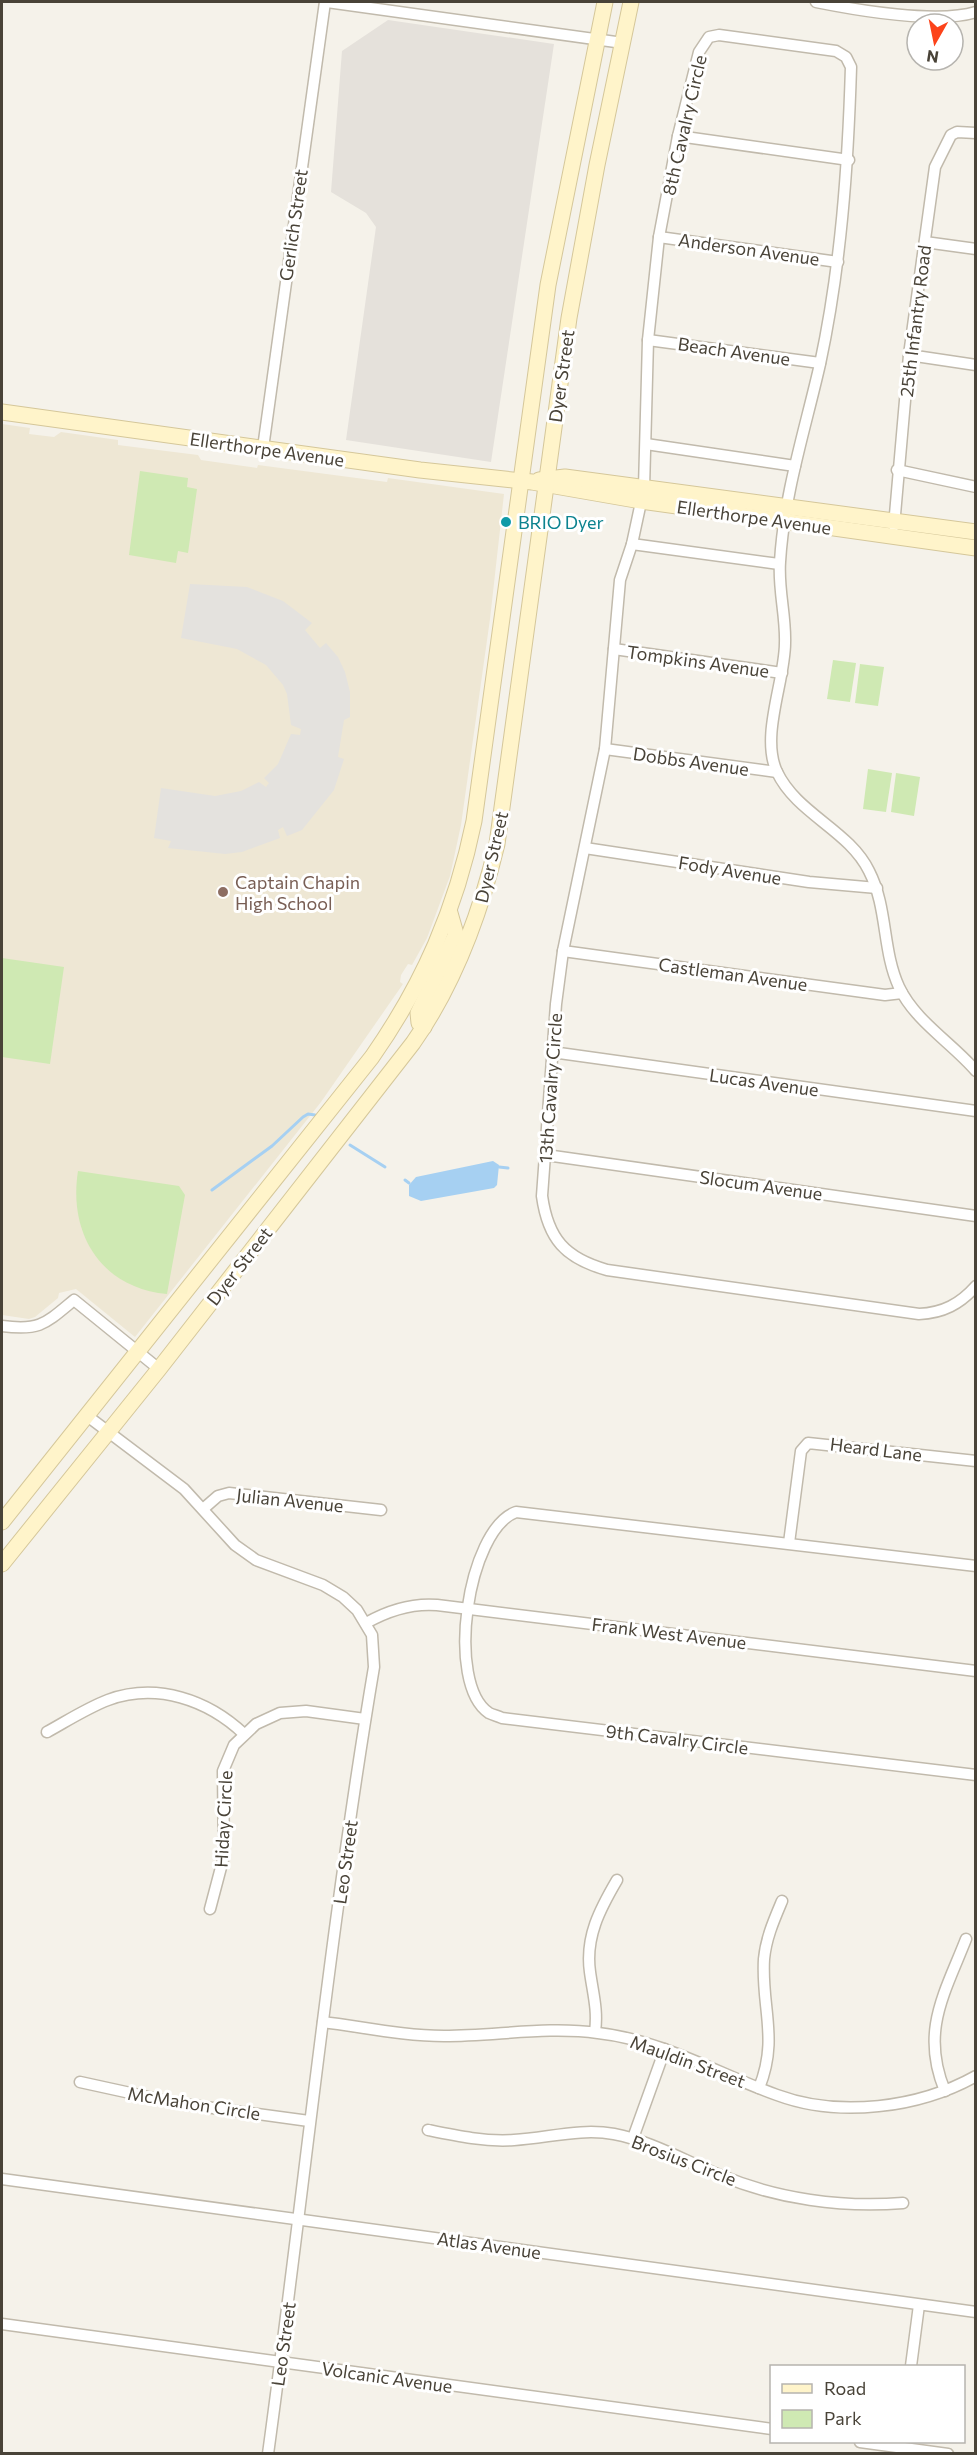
<svg xmlns="http://www.w3.org/2000/svg" width="977" height="2455" font-family="Commissioner,sans-serif">
<style>
.industrial{fill:#e5e1db}
.education{fill:#eee7d4}
.green{fill:#cfe9b3}
.parking{fill:#e4e2de}
.water{fill:#a6d0f2}
.lines{fill:none;stroke-linecap:round;stroke-linejoin:round}
.stream{stroke:#a6d0f2;stroke-width:3}
.street-casing{stroke:#c1baac;stroke-width:13}
.secondary-casing{stroke:#d5c79a;stroke-width:17}
.street{stroke:#fff;stroke-width:10}
.secondary{stroke:#fff4ca;stroke-width:15}
.culture-dot{fill:#0f9aa8;stroke:#fff;stroke-width:2}
.education-dot{fill:#8d6e63;stroke:#fff;stroke-width:2}
.labels{text-anchor:middle;dominant-baseline:central;stroke-width:6;stroke-linejoin:round;paint-order:stroke}
.street-label{font-size:18px;fill:#494338;stroke:#fff}
.culture-label{font-size:18px;fill:#0d838f;stroke:#fff;text-anchor:start}
.education-label{font-size:18px;fill:#785e54;stroke:#fff;text-anchor:start}
</style>
<rect width="100%" height="100%" fill="#f5f2ea"/>
<polygon class="industrial" points="388,20 554,44 491,462 346,440 376,227 366,213 331,192 342,51"/>
<polygon class="education" points="2,424 30,428 29,434 54,437 61,432 118,440 118,445 198,455 201,460 257,468 258,465 387,482 388,478 504,494 490,619 461,825 450,876 427,938 412,965 408,964 401,975 400,982 403,984 321,1102 135,1337 76,1289 59,1293 58,1298 35,1317 29,1319 2,1315"/>
<g class="green">
<polygon points="140,471 188,478 187,487 197,489 188,553 178,551 176,563 129,555"/>
<polygon points="833,660 856,663 850,702 827,699"/>
<polygon points="860,664 884,667 878,706 855,703"/>
<polygon points="868,769 892,773 886,812 863,809"/>
<polygon points="896,773 920,777 914,816 891,812"/>
<polygon points="2,958 64,967 50,1064 2,1057"/>
<path d="M78 1171 179 1186 185 1195 167 1294C101 1288 68 1234 78 1171Z"/>
</g>
<polygon class="parking" points="190,584 247,587 283,601 312,623 305,630 320,648 326,643 338,657 345,672 350,692 350,717 344,720 338,757 344,759 334,790 302,830 287,836 283,827 278,830 280,838 242,852 225,854 168,848 171,841 154,838 161,788 215,796 241,791 259,782 266,787 269,783 264,778 278,764 291,734 300,735 301,729 291,725 287,694 283,685 266,665 237,649 181,638"/>
<polygon class="water" points="493,1161 499,1165 497,1185 494,1188 421,1201 409,1196 409,1185 416,1177"/>
<g class="lines">
<g class="stream">
<polyline points="350,1145 385,1167"/>
<polyline points="499,1167 508,1168"/>
<polyline points="405,1180 409,1183"/>
<polyline points="212,1190 272,1146 303,1117 308,1114 315,1115"/>
</g>
<defs>
<g id="street">
<polyline points="327,2 623,43"/>
<path d="M816 2C856 10 937 24 976 12"/>
<polyline points="678,136 849,160"/>
<polyline points="659,237 838,262"/>
<polyline points="925,242 976,249"/>
<polyline points="648,340 820,363"/>
<polyline points="909,355 976,365"/>
<polyline points="646,444 795,466"/>
<polyline points="263,448 325,2"/>
<polyline points="897,470 976,487"/>
<polyline points="894,526 909,355 935,167 951,135 957,132 976,133"/>
<polyline points="632,544 779,564"/>
<polyline points="614,649 782,673"/>
<polyline points="605,749 777,772"/>
<polyline points="585,848 809,882 877,888"/>
<polyline points="563,951 885,995 902,993"/>
<polyline points="552,1052 976,1111"/>
<path d="M976 1071C952 1043 915 1021 899 987 882 950 888 908 869 871 849 830 797 814 777 772 760 736 785 681 785 643 786 616 778 589 780 562 784 494 805 430 820 364 841 266 848 167 851 67L846 57 836 51 719 35 709 37 699 52 678 136 659 237 648 340 644 488 632 544 620 580 605 749 563 951 556 1004 542 1196C548 1239 565 1258 607 1270L919 1314C943 1313 960 1304 976 1286"/>
<polyline points="546,1155 976,1216"/>
<path d="M2 1326C40 1331 45 1324 74 1300L159 1369"/>
<path d="M86 1415 184 1489 235 1545 256 1560 323 1585 343 1597 357 1610 372 1635 374 1667C330 1928 304 2191 268 2454"/>
<polyline points="203,1509 218,1496 229,1493 381,1510"/>
<polyline points="789,1543 801,1451 808,1443 976,1461"/>
<path d="M976 1566 516 1512C467 1530 445 1684 489 1713 493 1715 498 1716 502 1718L976 1775"/>
<path d="M366 1623C389 1610 412 1603 437 1605L976 1671"/>
<path d="M47 1732C67 1721 87 1708 108 1700 157 1682 208 1700 244 1734"/>
<polyline points="210,1909 224,1856 223,1771 234,1745 256,1724 280,1713 306,1711 365,1719"/>
<path d="M323 2022C363 2027 404 2036 444 2036 496 2036 547 2026 598 2033 662 2040 718 2074 777 2095 839 2118 919 2108 976 2076"/>
<path d="M595 2032C598 2010 593 1994 590 1972 585 1937 600 1909 617 1880"/>
<polyline points="80,2082 176,2103 309,2121"/>
<path d="M759 2088C779 2039 761 2007 764 1959 766 1938 774 1920 782 1901"/>
<path d="M945 2091C920 2031 945 1993 966 1939"/>
<path d="M428 2130C457 2136 485 2142 514 2140 548 2138 580 2128 614 2134 651 2141 685 2161 720 2175 777 2199 842 2208 903 2203"/>
<polyline points="633,2138 665,2049"/>
<polyline points="2,2179 976,2312"/>
<polyline points="2,2324 772,2429"/>
<polyline points="911,2366 919,2305"/>
<polyline points="860,2442 948,2454"/>
</g>
<g id="secondary">
<polyline points="2,412 420,470 532,482 641,501 976,548"/>
<polyline points="539,480 565,477 976,532"/>
<polyline points="424,1027 419,1023 418,1013 456,934 450,913"/>
<path d="M2 1522 372 1057C423 984 456 909 474 821L548 285 605 2"/>
<path d="M2 1564 159 1369 413 1043C455 983 480 915 497 844L569 318 597 165 631 2"/>
</g>
</defs>
<use href="#street" class="street-casing"/>
<use href="#secondary" class="secondary-casing"/>
<use href="#street" class="street"/>
<use href="#secondary" class="secondary"/>
</g>
<circle class="culture-dot" cx="506" cy="522" r="6"/>
<circle class="education-dot" cx="223" cy="892" r="6"/>
<g class="labels">
<g class="street-label">
<text transform="translate(684 125) rotate(-77)">8th Cavalry Circle</text>
<text transform="translate(293 225) rotate(-82)">Gerlich Street</text>
<text transform="translate(749 249) rotate(8)">Anderson Avenue</text>
<text transform="translate(915 321) rotate(-83)">25th Infantry Road</text>
<text transform="translate(734 351) rotate(8)">Beach Avenue</text>
<text transform="translate(561 376) rotate(-82)">Dyer Street</text>
<text transform="translate(267 449) rotate(8)">Ellerthorpe Avenue</text>
<text transform="translate(754 517) rotate(8)">Ellerthorpe Avenue</text>
<text transform="translate(698 661) rotate(8)">Tompkins Avenue</text>
<text transform="translate(691 761) rotate(8)">Dobbs Avenue</text>
<text transform="translate(491 857) rotate(-77)">Dyer Street</text>
<text transform="translate(730 870) rotate(9)">Fody Avenue</text>
<text transform="translate(733 974) rotate(8)">Castleman Avenue</text>
<text transform="translate(764 1082) rotate(8)">Lucas Avenue</text>
<text transform="translate(550 1088) rotate(-86)">13th Cavalry Circle</text>
<text transform="translate(761 1185) rotate(8)">Slocum Avenue</text>
<text transform="translate(239 1266) rotate(-52)">Dyer Street</text>
<text transform="translate(876 1449) rotate(7)">Heard Lane</text>
<text transform="translate(290 1500) rotate(6)">Julian Avenue</text>
<text transform="translate(669 1633) rotate(7)">Frank West Avenue</text>
<text transform="translate(677 1739) rotate(7)">9th Cavalry Circle</text>
<text transform="translate(223 1819) rotate(-87)">Hiday Circle</text>
<text transform="translate(345 1862) rotate(-82)">Leo Street</text>
<text transform="translate(688 2061) rotate(20)">Mauldin Street</text>
<text transform="translate(194 2103) rotate(9)">McMahon Circle</text>
<text transform="translate(684 2160) rotate(21)">Brosius Circle</text>
<text transform="translate(489 2245) rotate(8)">Atlas Avenue</text>
<text transform="translate(283 2344) rotate(-82)">Leo Street</text>
<text transform="translate(387 2377) rotate(8)">Volcanic Avenue</text>
</g>
<g class="culture-label">
<text x="518" y="522">BRIO Dyer</text>
</g>
<g class="education-label">
<text x="235" y="882">Captain Chapin<tspan x="235" dy="21">High School</tspan></text>
</g>
</g>
<rect width="977" height="2455" fill="none" stroke="#494338" stroke-width="6"/>
<rect x="770" y="2365" width="195" height="78" fill="#ffffff" stroke="#b6b4af" stroke-width="1.5"/>
<rect x="782" y="2384" width="30" height="9" fill="#fff4ca" stroke="#b6b4af" stroke-width="1.5"/>
<text x="824" y="2395" font-size="18" fill="#494338">Road</text>
<rect x="782" y="2410" width="30" height="18" fill="#cfe9b3" stroke="#b6b4af" stroke-width="1.5"/>
<text x="824" y="2425" font-size="18" fill="#494338">Park</text>
<g transform="translate(935 42) rotate(189)"><circle r="28" fill="#ffffff" stroke="#b6b4af" stroke-width="1.5"/>
<path d="M0-4.5L10 22L0 15L-10 22Z" fill="#fc431a"/>
<text y="-9" font-size="16" font-weight="bold" text-anchor="middle" fill="#494338">N</text>
</g>
</svg>
